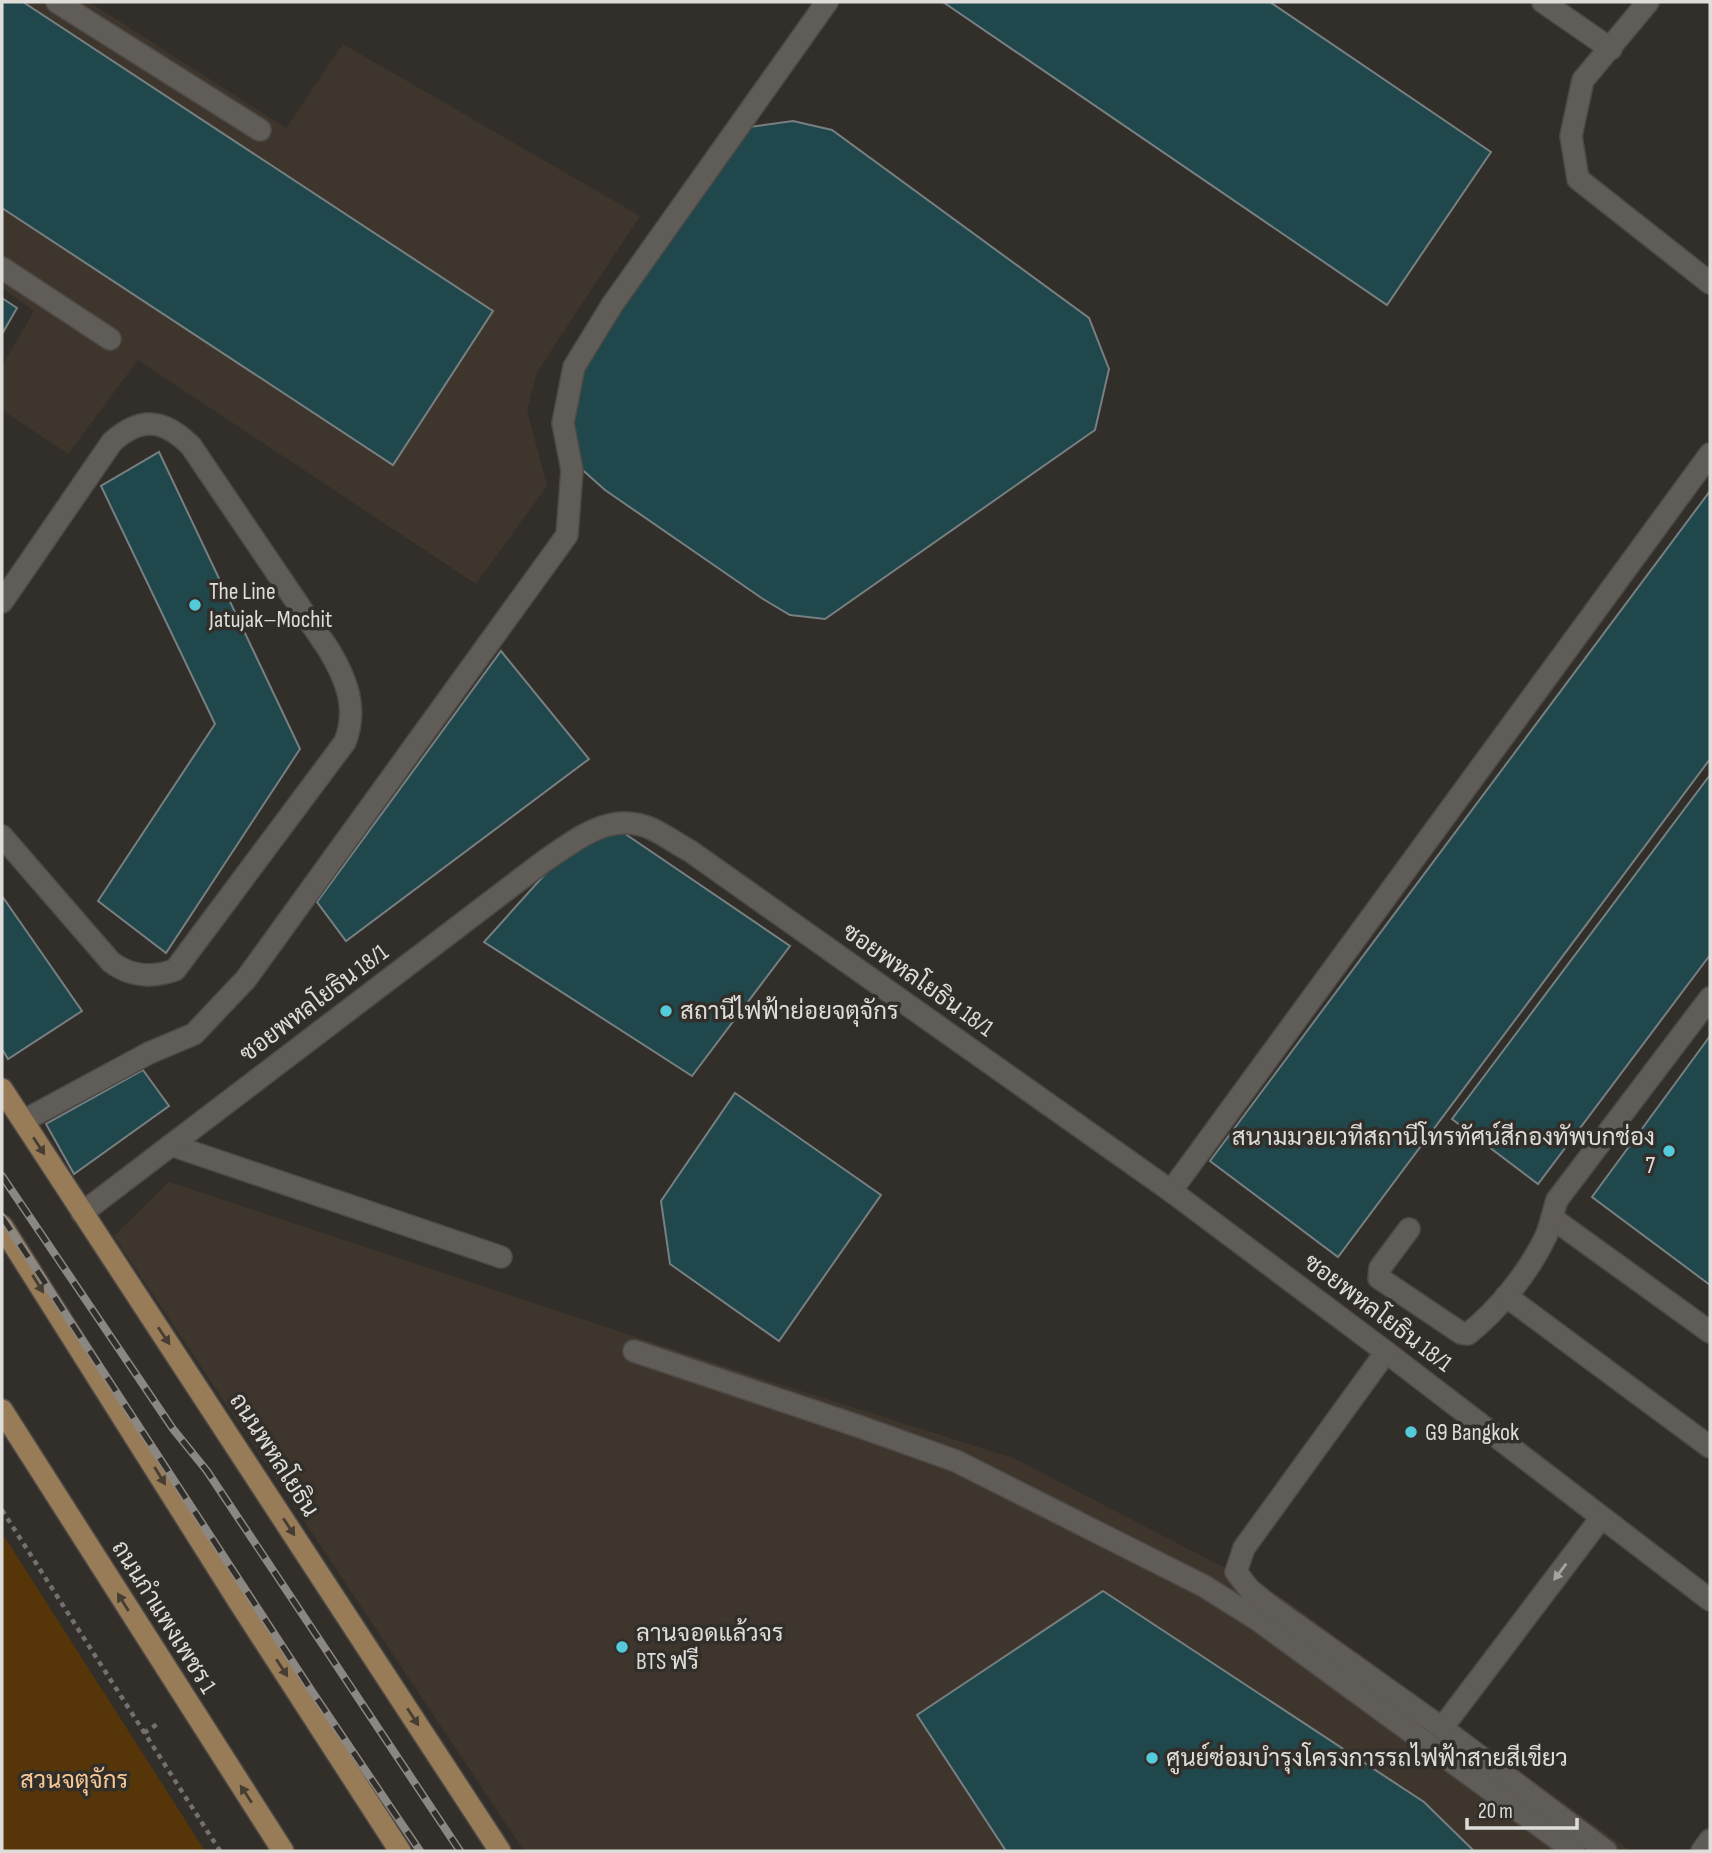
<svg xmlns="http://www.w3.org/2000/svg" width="1712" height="1853" font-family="'Sofia Sans Condensed',Sarabun,sans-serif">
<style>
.built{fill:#3e362d}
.green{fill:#563609}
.building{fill:#20474c;stroke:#777f80;stroke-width:2}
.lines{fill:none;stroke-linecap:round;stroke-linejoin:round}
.minor-casing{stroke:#4d4a47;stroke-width:24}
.major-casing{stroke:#4d4a47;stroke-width:24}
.path{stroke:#74706d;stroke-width:4.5;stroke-dasharray:5 5;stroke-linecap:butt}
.minor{stroke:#605c58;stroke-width:21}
.major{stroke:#987b57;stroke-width:21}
.rail-casing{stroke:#8b8884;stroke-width:8}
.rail{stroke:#322e2a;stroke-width:5;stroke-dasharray:16;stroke-linecap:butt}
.oneway{fill:#463d33}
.oneway2{fill:#a6a3a0}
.poi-dot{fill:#53cbdb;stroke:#322e2a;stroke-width:2.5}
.labels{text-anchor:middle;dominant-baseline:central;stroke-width:7;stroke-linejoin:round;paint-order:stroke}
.poi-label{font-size:24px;fill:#dfddda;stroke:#322e2a;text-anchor:start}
.street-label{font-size:24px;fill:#dfddda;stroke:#322e2a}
.park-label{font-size:24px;fill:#f6c894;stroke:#322e2a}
</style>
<rect width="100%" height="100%" fill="#322e2a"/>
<g class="built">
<polygon points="2,2 89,2 286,128 343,44 640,216 537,372 527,410 547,486 476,584 138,360 68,454 2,410 2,366 34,311 2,288"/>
<polygon points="169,1182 751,1375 1013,1458 1281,1597 1630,1851 524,1851 114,1236"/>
</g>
<polygon class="green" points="2,1533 205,1851 2,1851"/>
<g class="building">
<polygon points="2,2 23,2 493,311 393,465 2,208"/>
<polygon points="943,2 1270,2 1491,152 1387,305"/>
<polygon points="793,121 832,130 1089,318 1109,369 1095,430 825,619 790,615 763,599 605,490 577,465 566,378 743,128"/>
<polygon points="2,298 17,308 2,334"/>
<polygon points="159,452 300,749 166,953 98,901 215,724 101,486"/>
<polygon points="1710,491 1710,759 1338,1257 1210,1161"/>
<polygon points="501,651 589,759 346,941 317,902"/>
<polygon points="1710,775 1710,955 1538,1184 1452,1119"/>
<polygon points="618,829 790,946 692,1076 484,942 575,841"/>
<polygon points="2,896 82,1011 8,1059 2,1049"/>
<polygon points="1710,1036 1710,1285 1592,1197"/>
<polygon points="143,1070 169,1106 74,1174 46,1124"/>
<polygon points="735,1093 881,1195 779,1341 670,1264 661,1201"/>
<polygon points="1103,1591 1424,1802 1474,1851 1006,1851 917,1715"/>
</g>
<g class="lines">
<defs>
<g id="minor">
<polyline points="57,2 260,130"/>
<polyline points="1543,2 1611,49"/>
<polyline points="1648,2 1583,80 1571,136 1578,179 1710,283"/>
<polyline points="2,268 110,339"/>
<path d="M2 602 112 442C141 416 164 419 191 446L329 650C347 680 358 709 345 742L175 970C152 978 131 977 111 962L2 836"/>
<polyline points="23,1121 149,1053 194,1034 246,979 567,535 572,470 563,423 574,367 612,305 827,2"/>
<polyline points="171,1145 501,1257"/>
<polyline points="1171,1191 1710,454"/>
<path d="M82 1213 543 862C576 840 610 810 652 829 665 835 677 844 690 851L1171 1191 1386 1352 1710 1600"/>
<polyline points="1552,1218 1710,1332"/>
<path d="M1409 1229 1380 1268 1379 1278 1461 1333 1468 1334C1499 1309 1529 1272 1546 1236 1551 1224 1553 1212 1557 1200L1710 998"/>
<polyline points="1506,1296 1710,1447"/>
<polyline points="634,1351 858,1426 956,1461 1204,1586 1258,1620 1574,1851"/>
<polyline points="1386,1352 1244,1548 1236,1572 1250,1590 1269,1605 1442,1728 1606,1851"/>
<polyline points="1442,1728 1601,1518"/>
<polyline points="1702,1851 1710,1840"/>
</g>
<g id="major">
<polyline points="2,1089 500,1851"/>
<polyline points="2,1226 239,1602 400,1851"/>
<polyline points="2,1410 283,1851"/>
</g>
</defs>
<use href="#minor" class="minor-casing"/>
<use href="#major" class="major-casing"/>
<g class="path">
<polyline points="2,1510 220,1851"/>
<polyline points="144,1733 159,1723"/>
</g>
<use href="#minor" class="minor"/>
<use href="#major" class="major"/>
<defs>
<g id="rail">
<polyline points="2,1176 173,1429 207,1471 460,1851"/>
<polyline points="2,1217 311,1690 420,1851"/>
</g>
</defs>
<use href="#rail" class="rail-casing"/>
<use href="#rail" class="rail"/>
</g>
<defs><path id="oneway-solid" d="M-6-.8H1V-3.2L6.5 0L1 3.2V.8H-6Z" transform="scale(1.75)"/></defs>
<g class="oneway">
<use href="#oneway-solid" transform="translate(39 1146) rotate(57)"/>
<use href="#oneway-solid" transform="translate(38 1284) rotate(58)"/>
<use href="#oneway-solid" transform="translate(164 1336) rotate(56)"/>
<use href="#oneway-solid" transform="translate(160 1476) rotate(58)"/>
<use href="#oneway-solid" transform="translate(289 1527) rotate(57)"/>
<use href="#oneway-solid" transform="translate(123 1602) rotate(-122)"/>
<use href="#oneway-solid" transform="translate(282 1668) rotate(57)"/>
<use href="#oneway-solid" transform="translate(413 1717) rotate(57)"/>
<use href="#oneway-solid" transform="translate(246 1794) rotate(-123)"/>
</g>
<use class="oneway2" href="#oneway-solid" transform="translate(1560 1572) rotate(127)"/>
<g class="poi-dot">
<circle cx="195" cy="605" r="7"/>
<circle cx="666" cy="1011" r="7"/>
<circle cx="1669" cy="1151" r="7"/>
<circle cx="1411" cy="1432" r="7"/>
<circle cx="622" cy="1647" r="7"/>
<circle cx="1152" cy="1758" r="7"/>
</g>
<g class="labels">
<g class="poi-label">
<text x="209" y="591">The Line<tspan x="209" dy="28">Jatujak–Mochit</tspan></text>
<text x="680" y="1011">สถานีไฟฟ้าย่อยจตุจักร</text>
<text x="1655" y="1137" text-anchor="end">สนามมวยเวทีสถานีโทรทัศน์สีกองทัพบกช่อง<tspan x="1655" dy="28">7</tspan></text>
<text x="1425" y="1432">G9 Bangkok</text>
<text x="636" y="1633">ลานจอดแล้วจร<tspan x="636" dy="28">BTS ฟรี</tspan></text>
<text x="1166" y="1758">ศูนย์ซ่อมบำรุงโครงการรถไฟฟ้าสายสีเขียว</text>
</g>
<g class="street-label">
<text transform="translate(918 980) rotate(35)">ซอยพหลโยธิน 18/1</text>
<text transform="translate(314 1003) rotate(-37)">ซอยพหลโยธิน 18/1</text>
<text transform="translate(1378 1313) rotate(37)">ซอยพหลโยธิน 18/1</text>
<text transform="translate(274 1455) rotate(57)">ถนนพหลโยธิน</text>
<text transform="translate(164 1617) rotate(58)">ถนนกำแพงเพชร 1</text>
</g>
<g class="park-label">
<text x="74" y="1780">สวนจตุจักร</text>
</g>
</g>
<rect width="1712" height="1853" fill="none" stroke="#dfddda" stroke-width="7"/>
<path d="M1467 1818v10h110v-10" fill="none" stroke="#dfddda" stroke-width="3.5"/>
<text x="1478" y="1818" font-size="21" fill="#dfddda" stroke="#322e2a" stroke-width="5" paint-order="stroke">20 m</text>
</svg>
